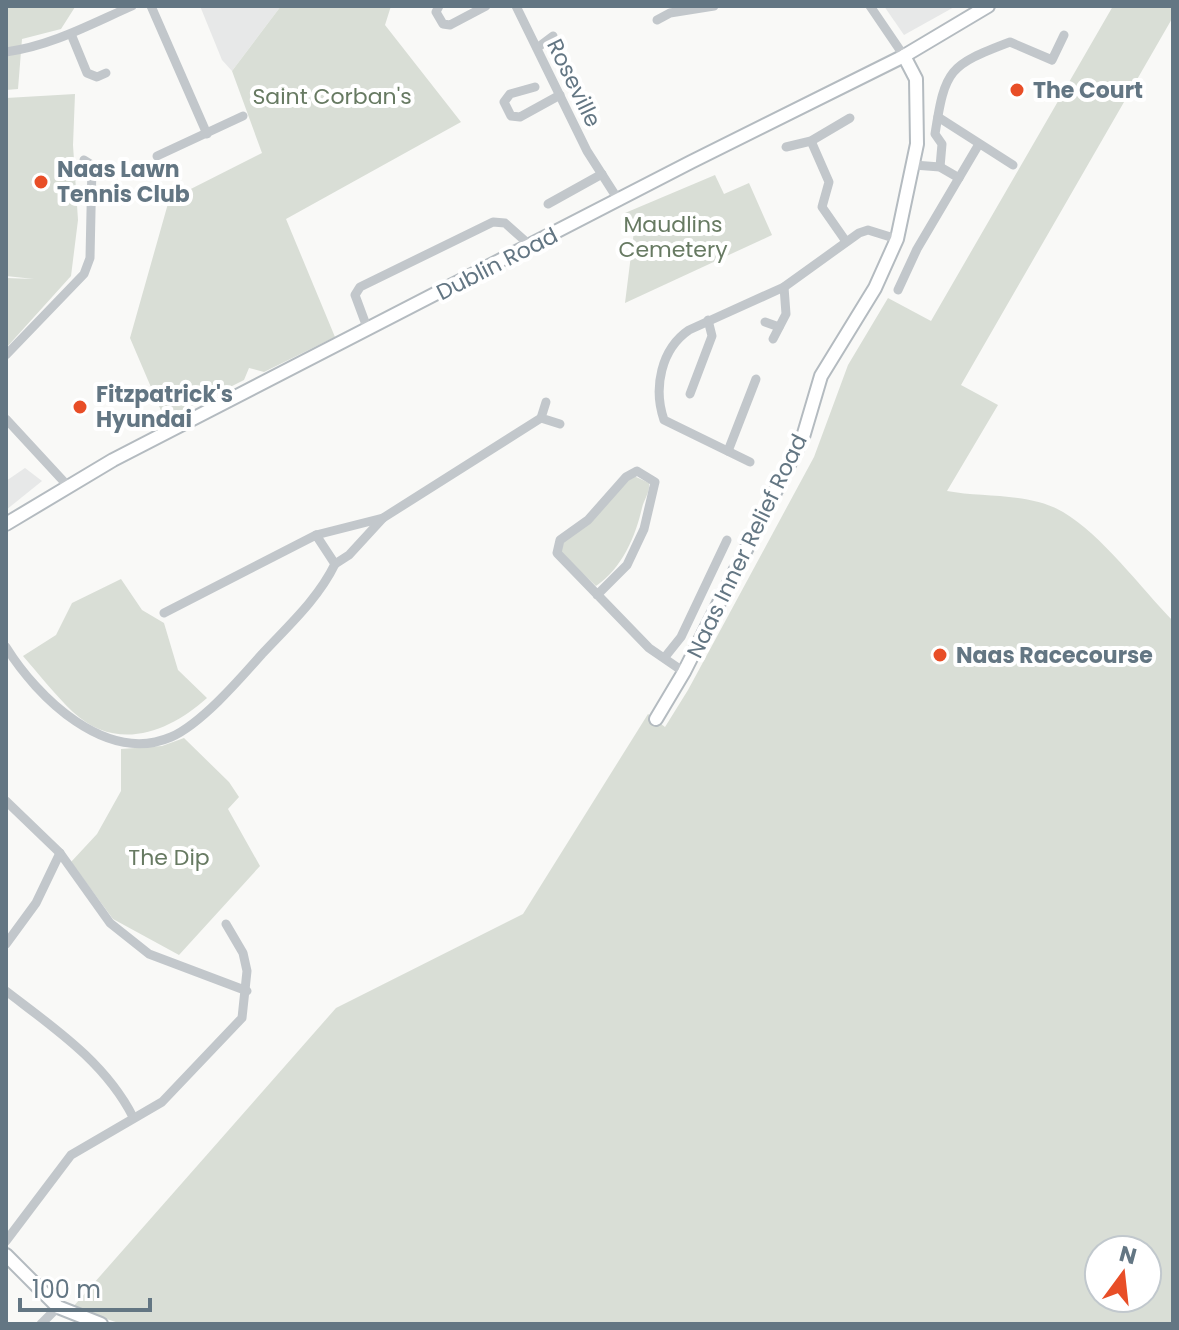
<svg xmlns="http://www.w3.org/2000/svg" width="1179" height="1330" font-family="Poppins,sans-serif">
<style>
.built{fill:#e7e8e8}
.green{fill:#d9ded6;fill-rule:evenodd}
.lines{fill:none;stroke-linecap:round;stroke-linejoin:round}
.secondary-casing{stroke:#b4bbc0;stroke-width:16}
.street{stroke:#c2c7cb;stroke-width:9}
.secondary{stroke:#fff;stroke-width:12}
.poi-dot{fill:#e84e27;stroke:#fff;stroke-width:3}
.labels{text-anchor:middle;dominant-baseline:central;stroke-width:8;stroke-linejoin:round;paint-order:stroke}
.street-label{font-size:22px;fill:#637683;stroke:#fff}
.poi-label{font-size:22px;font-weight:bold;fill:#637683;stroke:#fff;text-anchor:start}
.park-label{font-size:22px;fill:#677a62;stroke:#fff}
</style>
<rect width="100%" height="100%" fill="#f9f9f7"/>
<g class="built">
<polygon points="200,6 281,6 232,71 222,60"/>
<polygon points="884,6 956,6 904,35"/>
<polygon points="25,468 42,481 6,510 6,481"/>
</g>
<g class="green">
<polygon points="6,6 75,7 61,29 22,39 18,89 6,90"/>
<polygon points="281,6 391,6 385,25 461,122 286,219 335,337 264,372 249,368 244,380 165,420 130,338 169,200 262,153 232,71"/>
<path d="M1113 6H1173V17L961 385 998 405 947 491C984 498 1029 492 1063 512 1102 535 1141 588 1173 621V1324H122L72 1308 336 1008 523 914 648 714 665 727 688 690 814 457 848 365 888 298 931 321ZM1099 1250H1147V1298H1099Z"/>
<polygon points="75,94 73,145 78,220 71,276 6,348 6,278 34,279 6,276 6,98"/>
<polygon points="715,175 724,194 749,183 772,235 625,303 634,231 625,213"/>
<path d="M634 476 649 483C650 493 644 499 642 508 635 538 622 568 596 586L559 551C563 535 583 527 595 517 609 505 619 484 634 476Z"/>
<path d="M121 579 142 610 164 623 178 670 207 698C169 732 117 753 73 712 55 695 39 674 23 656L56 635 72 603Z"/>
<polygon points="184,738 229,782 239,797 228,809 260,866 179,955 113,919 71,862 97,834 121,791 121,749 162,746"/>
</g>
<g class="lines">
<defs>
<g id="secondary">
<polyline points="6,524 113,460 691,162 904,56 988,6"/>
<polyline points="656,719 684,672 803,437 821,376 875,288 897,239 917,144 916,79 904,56"/>
<polyline points="6,1255 58,1307 101,1324"/>
</g>
</defs>
<use href="#secondary" class="secondary-casing"/>
<g class="street">
<polyline points="151,6 207,134"/>
<polyline points="439,6 436,12 443,24 450,25 486,6"/>
<polyline points="516,6 587,151 619,201"/>
<polyline points="870,6 904,56"/>
<polyline points="657,20 670,13 714,6"/>
<polyline points="71,34 87,73 97,77 106,73"/>
<polyline points="537,48 553,36"/>
<path d="M6 52C51 46 91 24 132 6"/>
<polyline points="535,87 510,94 504,102 511,116 520,117 560,95"/>
<polyline points="938,117 1013,165"/>
<polyline points="811,141 829,182 822,207 845,240"/>
<polyline points="786,147 811,141 850,118"/>
<polyline points="157,156 243,116"/>
<polyline points="914,165 940,167 959,178"/>
<path d="M940 167 942 144 935 134C945 69 949 65 1010 42L1052 60 1064 35"/>
<polyline points="548,204 602,174"/>
<polyline points="898,290 917,249 979,144"/>
<polyline points="765,322 779,327"/>
<polyline points="368,330 355,295 360,287 493,222 505,223 532,247"/>
<polyline points="773,339 786,314 784,287"/>
<polyline points="6,355 84,274 90,258 92,165 84,160"/>
<polyline points="690,394 712,336 708,320"/>
<polyline points="546,402 541,418 560,424"/>
<polyline points="6,419 67,485"/>
<polyline points="728,451 756,379"/>
<path d="M750 462 664 420C653 388 661 349 689 330L784 287 859 233 868 230 897 239"/>
<polyline points="316,535 383,518 541,418"/>
<polyline points="335,564 349,555 383,518"/>
<polyline points="597,595 627,565 644,529 655,482 637,471 626,477 588,520 560,540 557,553 649,648 684,672"/>
<path d="M6 647C37 697 106 765 171 737 201 724 240 679 262 654 288 626 318 599 335 564L316 535 164 613"/>
<polyline points="665,657 681,637 727,540"/>
<polyline points="6,801 60,853 110,923 149,954 247,991"/>
<polyline points="6,944 36,903 60,853"/>
<path d="M6 991C54 1028 105 1062 133 1117"/>
<polyline points="6,1241 71,1155 162,1102 242,1018 247,971 243,953 226,924"/>
<polyline points="41,1324 58,1307"/>
</g>
<use href="#secondary" class="secondary"/>
</g>
<g class="poi-dot">
<circle cx="1017" cy="90" r="8"/>
<circle cx="41" cy="182" r="8"/>
<circle cx="80" cy="407" r="8"/>
<circle cx="940" cy="655" r="8"/>
</g>
<g class="labels">
<g class="street-label">
<text transform="translate(574 83) rotate(64)">Roseville</text>
<text transform="translate(497 264) rotate(-27)">Dublin Road</text>
<text transform="translate(747 546) rotate(-64)">Naas Inner Relief Road</text>
</g>
<g class="poi-label">
<text x="1033" y="90">The Court</text>
<text x="57" y="169">Naas Lawn<tspan x="57" dy="25">Tennis Club</tspan></text>
<text x="96" y="394">Fitzpatrick's<tspan x="96" dy="25">Hyundai</tspan></text>
<text x="956" y="655">Naas Racecourse</text>
</g>
<g class="park-label">
<text x="332" y="96">Saint Corban's</text>
<text x="673" y="224">Maudlins<tspan x="673" dy="25">Cemetery</tspan></text>
<text x="169" y="857">The Dip</text>
</g>
</g>
<rect width="1179" height="1330" fill="none" stroke="#637683" stroke-width="16"/>
<g transform="translate(1123 1274) rotate(15)"><circle r="38" fill="#ffffff" stroke="#c1c8cd" stroke-width="2"/>
<path d="M0-6L14 30L0 20L-14 30Z" fill="#e84e27"/>
<text y="-12" font-size="22" font-weight="bold" text-anchor="middle" fill="#637683">N</text>
</g>
<path d="M20 1298v12h130v-12" fill="none" stroke="#637683" stroke-width="4"/>
<text x="32" y="1298" font-size="24" fill="#637683" stroke="#ffffff" stroke-width="6" paint-order="stroke">100 m</text>
</svg>
